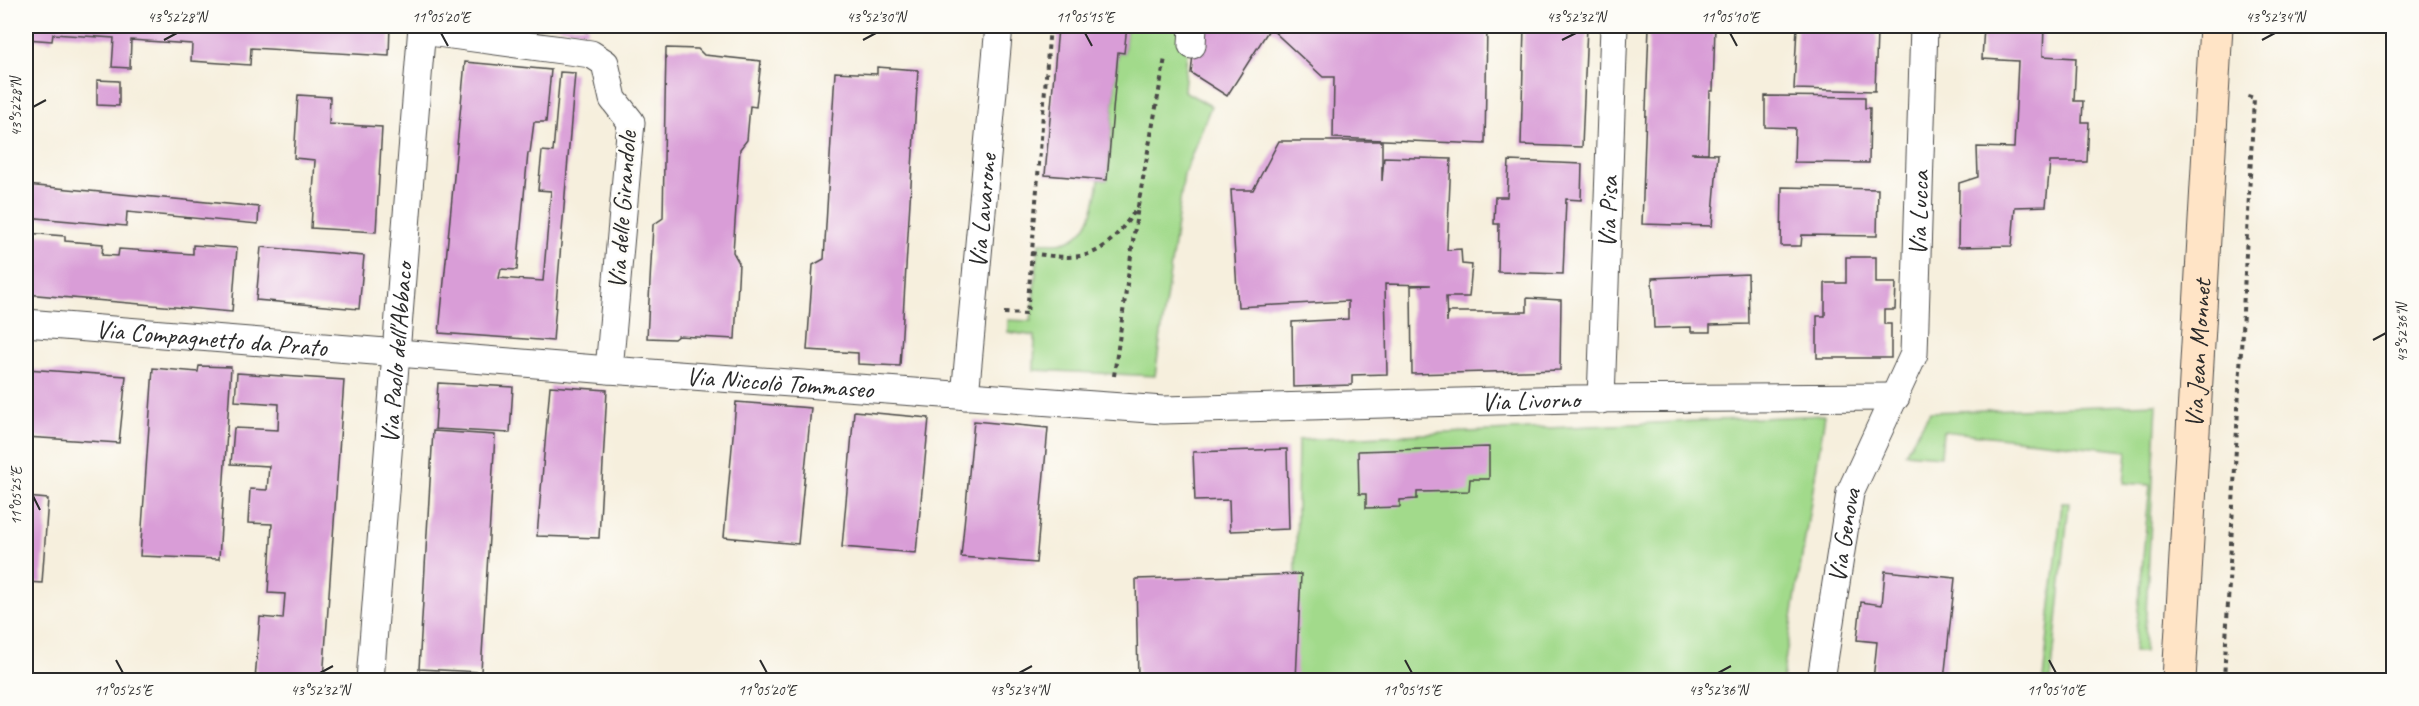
<svg xmlns="http://www.w3.org/2000/svg" width="2419" height="706" font-family="Caveat,sans-serif">
<style>
.green{fill:#a2da8b;stroke:#66825b;stroke-width:1.5}
.building{fill:#d99dd7}
.lines{fill:none;stroke-linecap:round;stroke-linejoin:round}
.street-casing{stroke:#494846;stroke-width:29}
.secondary-casing{stroke:#494846;stroke-width:35}
.path{stroke:#494846;stroke-width:4;stroke-dasharray:4.5 4.5;stroke-linecap:butt}
.street{stroke:#fff;stroke-width:27}
.secondary{stroke:#ffe4c6;stroke-width:33}
.ticks{fill:none;stroke:#2b2b2b;stroke-width:2}
.labels{text-anchor:middle;dominant-baseline:central;stroke-width:5;stroke-linejoin:round;paint-order:stroke}
.street-label{font-size:26px;fill:#2b2b2b;stroke:#fdfcf7}
.neatline{fill:none;stroke:#2b2b2b;stroke-width:2}
.ticks-label{font-size:15px;text-anchor:middle;fill:#2b2b2b}
</style>
<rect width="100%" height="100%" fill="#fdfcf7"/>
<filter id="ink" filterUnits="userSpaceOnUse"><feTurbulence type="fractalNoise" baseFrequency=".0167" numOctaves="2"/><feDisplacementMap in="SourceGraphic" scale="12" xChannelSelector="R" yChannelSelector="G"/><feConvolveMatrix kernelMatrix="1 2 1 2 8 2 1 2 1" color-interpolation-filters="sRGB"/></filter>
<filter id="wash" filterUnits="userSpaceOnUse"><feTurbulence type="fractalNoise" baseFrequency=".008" numOctaves="4" result="noise"/><feDisplacementMap in="SourceGraphic" scale="24" xChannelSelector="R" yChannelSelector="G"/><feGaussianBlur stdDeviation="1.35" result="paint"/><feColorMatrix in="noise" values="0 0 0 0 0 0 0 0 0 0 0 0 0 0 0 0 0 1.4 0 .05"/><feComposite in="paint" operator="in"/></filter>
<g filter="url(#wash)">
<rect width="100%" height="100%" fill="#f6efdd"/>
<g class="green">
<path d="M1127 26H1189L1184 91 1211 106 1184 174 1155 376 1034 370 1035 336 1008 332V320L1031 321 1039 243C1047 242 1056 244 1063 242 1091 236 1096 203 1099 179L1107 180 1118 52 1124 53Z"/>
<polygon points="2157,404 2144,652 2134,652 2150,485 2124,483 2127,451 1943,431 1941,456 1905,453 1930,412"/>
<polygon points="1825,415 1782,680 1294,680 1298,440"/>
<polygon points="2062,503 2069,503 2051,680 2043,680"/>
</g>
<g id="blocks">
<g class="building">
<polygon points="26,26 390,26 389,56 251,48 250,65 191,61 192,44 131,40 130,68 112,67 114,38 53,34 52,41 26,39"/>
<polygon points="552,26 588,26 587,32"/>
<polygon points="1063,26 1127,26 1124,53 1118,52 1107,180 1045,175 1058,28 1063,28"/>
<polygon points="1196,26 1487,26 1485,144 1333,138 1334,77 1323,77 1270,28 1227,96 1191,73"/>
<polygon points="1524,26 1587,26 1582,147 1521,145"/>
<polygon points="1649,26 1715,26 1713,91 1710,91 1708,153 1691,153 1718,154 1712,226 1642,224"/>
<polygon points="1797,26 1841,26 1840,31 1877,32 1875,91 1794,89"/>
<polygon points="1984,26 2044,26 2043,56 2076,58 2074,101 2083,101 2082,122 2089,122 2087,162 2050,162 2046,206 2015,207 2012,246 1958,247 1959,183 1978,177 1977,147 2014,148 2018,61 1982,59"/>
<polygon points="666,48 698,49 704,55 761,61 756,107 750,106 747,140 740,149 733,252 739,263 735,339 678,336 674,339 647,338 653,225 663,218"/>
<polygon points="465,62 551,70 546,122 534,122 530,153 528,153 517,270 501,269 499,278 543,281 551,191 538,190 542,151 553,152 560,72 575,73 553,341 439,333"/>
<polygon points="877,67 918,70 900,366 858,364 858,353 807,350 813,265 824,259 835,72 877,74"/>
<polygon points="97,80 119,81 119,106 97,105"/>
<polygon points="298,95 330,97 329,124 382,127 376,232 311,228 315,160 294,158"/>
<polygon points="1765,96 1865,97 1865,108 1870,108 1869,163 1794,162 1795,128 1765,127"/>
<polygon points="1279,141 1382,141 1382,181 1384,157 1451,159 1447,250 1461,249 1462,264 1472,265 1469,297 1446,297 1447,322 1448,312 1527,312 1527,298 1561,300 1560,370 1412,374 1411,286 1431,285 1385,284 1387,374 1352,375 1352,385 1293,387 1292,322 1348,319 1348,301 1238,307 1231,190 1253,190"/>
<polygon points="1509,161 1582,164 1581,200 1566,199 1563,274 1498,272 1499,224 1494,224 1495,197 1507,197"/>
<polygon points="26,185 259,207 258,224 127,212 126,226 26,217"/>
<polygon points="1782,187 1878,189 1877,236 1802,235 1801,246 1781,246"/>
<polygon points="26,233 65,236 65,241 103,244 102,255 118,256 119,249 193,254 193,245 237,248 232,312 26,294"/>
<polygon points="261,247 364,256 359,309 256,300"/>
<polygon points="1846,257 1876,257 1876,283 1896,283 1895,310 1884,310 1884,324 1891,324 1891,358 1817,358 1817,316 1825,316 1825,283 1846,283"/>
<polygon points="1748,274 1749,324 1710,325 1710,332 1691,332 1691,327 1654,328 1652,278"/>
<polygon points="199,366 231,367 219,559 140,556 153,368 198,372"/>
<polygon points="26,369 126,376 119,443 26,437"/>
<polygon points="237,373 344,380 323,680 255,680 260,617 283,619 285,594 268,593 272,524 248,523 250,489 267,490 269,466 231,464 234,428 278,430 279,404 235,401"/>
<polygon points="438,383 513,387 510,433 435,429"/>
<polygon points="550,386 607,390 599,538 537,536"/>
<polygon points="736,402 811,408 798,544 724,537"/>
<polygon points="854,411 929,418 916,553 842,547"/>
<polygon points="974,421 1048,428 1036,563 961,557"/>
<polygon points="433,431 495,435 481,672 419,669"/>
<polygon points="1489,447 1489,479 1470,479 1469,491 1417,492 1417,499 1400,500 1400,507 1366,508 1366,494 1359,494 1358,451"/>
<polygon points="1287,449 1289,529 1230,531 1229,500 1195,501 1193,452"/>
<polygon points="26,497 48,499 42,583 26,582"/>
<polygon points="1885,571 1955,578 1944,680 1873,680 1877,642 1857,640 1861,602 1882,605"/>
<polygon points="1301,574 1296,680 1138,680 1136,579"/>
</g>
</g>
</g>
<g filter="url(#ink)">
<use href="#blocks" fill-opacity="0" stroke="#494846" stroke-width="1.5"/>
<g class="lines">
<defs>
<g id="street">
<polyline points="422,31 591,54 605,63 613,99 631,122 609,370"/>
<polyline points="1192,45 1193,26"/>
<path id="s1" d="M26 323 609 370 1163 410 1573 399 1896 397"/>
<path id="s2" d="M965 396 999 26"/>
<path id="s3" d="M1601 400 1614 26"/>
<path id="s4" d="M370 680 422 26"/>
<path id="s5" d="M1821 680 1850 493 1914 354 1924 26"/>
</g>
<g id="secondary">
<path id="s6" d="M2179 680 2216 26"/>
</g>
</defs>
<use href="#street" class="street-casing"/>
<use href="#secondary" class="secondary-casing"/>
<g class="path">
<path d="M1031 253C1091 263 1103 256 1138 207"/>
<polyline points="1004,313 1027,314 1050,26"/>
<polyline points="1114,376 1138,206 1165,58"/>
<polyline points="2224,680 2254,98 2245,95"/>
</g>
<use href="#street" class="street"/>
<use href="#secondary" class="secondary"/>
</g>
</g>
<path class="ticks" d="M441 33 448 46M1085 33 1092 46M1730 33 1737 46M164 40 177 33M863 40 876 33M1562 40 1576 33M2262 40 2275 33M33 107 46 100M2373 340 2386 333M33 496 40 510M116 660 123 673M760 660 767 673M1405 660 1412 673M2049 660 2056 673M320 673 333 666M1019 673 1032 666M1718 673 1731 666"/>
<g class="labels">
<g class="street-label">
<text transform="translate(622 210) rotate(-86)">Via delle Girandole</text>
<text stroke="none"><textPath href="#s2" startOffset="186">Via Lavarone</textPath></text>
<text stroke="none"><textPath href="#s3" startOffset="188">Via Pisa</textPath></text>
<text stroke="none"><textPath href="#s5" startOffset="483">Via Lucca</textPath></text>
<text stroke="none"><textPath href="#s1" startOffset="186">Via Compagnetto da Prato</textPath></text>
<text stroke="none"><textPath href="#s4" startOffset="328">Via Paolo dell'Abbaco</textPath></text>
<text stroke="none"><textPath href="#s6" startOffset="327">Via Jean Monnet</textPath></text>
<text stroke="none"><textPath href="#s1" startOffset="756">Via Niccolò Tommaseo</textPath></text>
<text stroke="none"><textPath href="#s1" startOffset="1508">Via Livorno</textPath></text>
<text stroke="none"><textPath href="#s5" startOffset="147">Via Genova</textPath></text>
</g>
</g>
<rect width="2419" height="706" fill="none" stroke="#fdfcf7" stroke-width="66"/>
<rect x="33" y="33" width="2353" height="640" class="neatline"/>
<g class="ticks-label">
<text x="177" y="22">43°52'28"N</text>
<text x="441" y="22">11°05'20"E</text>
<text x="876" y="22">43°52'30"N</text>
<text x="1085" y="22">11°05'15"E</text>
<text x="1576" y="22">43°52'32"N</text>
<text x="1730" y="22">11°05'10"E</text>
<text x="2275" y="22">43°52'34"N</text>
<text transform="translate(16 107) rotate(-90)" y="5">43°52'28"N</text>
<text transform="translate(2402 333) rotate(-90)" y="5">43°52'36"N</text>
<text transform="translate(16 496) rotate(-90)" y="5">11°05'25"E</text>
<text x="123" y="695">11°05'25"E</text>
<text x="320" y="695">43°52'32"N</text>
<text x="767" y="695">11°05'20"E</text>
<text x="1019" y="695">43°52'34"N</text>
<text x="1412" y="695">11°05'15"E</text>
<text x="1718" y="695">43°52'36"N</text>
<text x="2056" y="695">11°05'10"E</text>
</g>
</svg>
